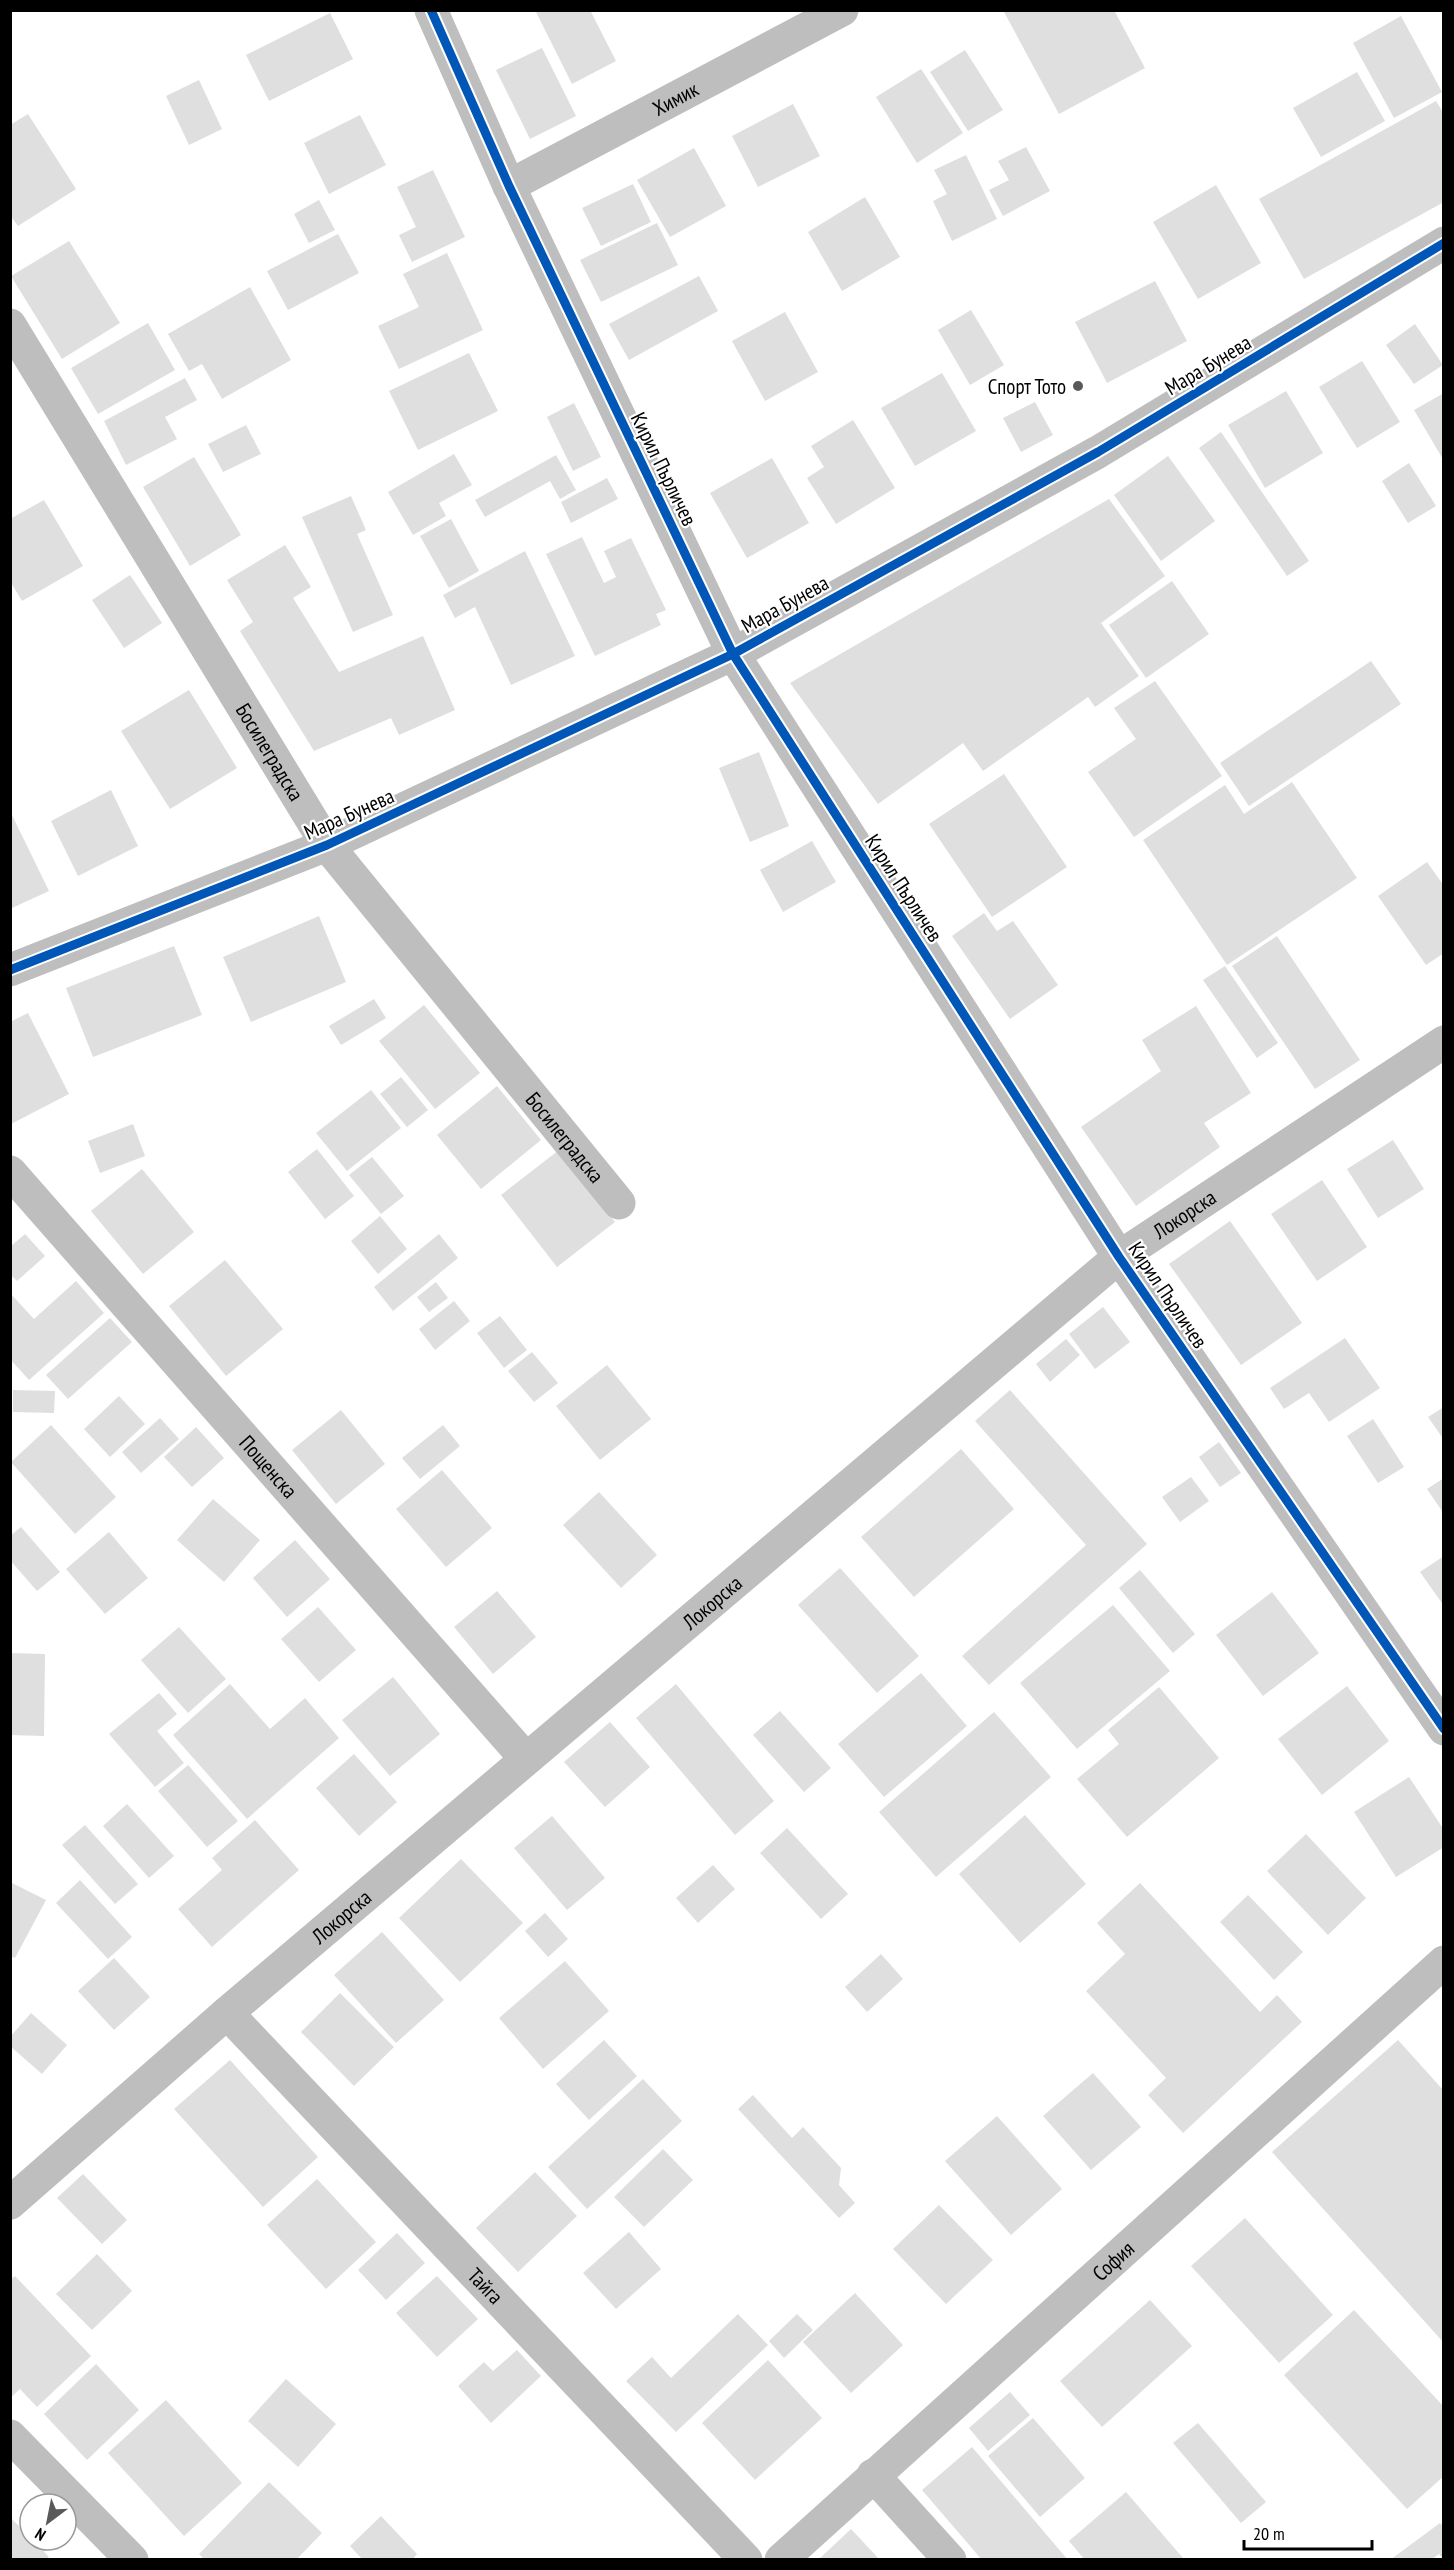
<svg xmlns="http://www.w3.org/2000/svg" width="1454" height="2570" font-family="'PT Sans Narrow',sans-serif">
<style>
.building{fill:#dfdfdf}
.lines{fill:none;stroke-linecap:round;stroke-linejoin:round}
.minor{stroke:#bebebe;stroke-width:33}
.cycleway-casing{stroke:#fff;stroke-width:13}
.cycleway{stroke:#0057b8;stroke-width:9}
.poi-dot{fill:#595959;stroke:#fff;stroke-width:2}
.labels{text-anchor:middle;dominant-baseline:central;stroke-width:4.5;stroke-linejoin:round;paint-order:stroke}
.street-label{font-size:21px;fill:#000;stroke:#fff}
.poi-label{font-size:21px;fill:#000;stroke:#fff;text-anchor:end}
</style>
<rect width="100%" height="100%" fill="#fff"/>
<g class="building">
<polygon points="535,10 590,10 616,61 572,84"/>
<polygon points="1003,10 1114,10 1145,68 1059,114"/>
<polygon points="330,13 353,59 269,101 246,55"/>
<polygon points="1401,16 1442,92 1394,118 1353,43"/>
<polygon points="542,48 576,116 530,139 496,70"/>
<polygon points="965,50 1003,110 968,131 930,72"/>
<polygon points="921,69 963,133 917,163 876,97"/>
<polygon points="1357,72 1385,121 1321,157 1293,108"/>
<polygon points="199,80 222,129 189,145 166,96"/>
<polygon points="1436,101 1444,114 1444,202 1304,279 1259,199"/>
<polygon points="793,104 820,156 758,187 732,136"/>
<polygon points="28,114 76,189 18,226 10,215 10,125"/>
<polygon points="360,115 386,165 329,194 304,143"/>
<polygon points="1026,147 1050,191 1003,216 989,190 1009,180 998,161"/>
<polygon points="694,148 726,206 670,237 637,180"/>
<polygon points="966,155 997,219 952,241 933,201 947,194 934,170"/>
<polygon points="433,170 465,237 412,262 399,235 416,227 397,187"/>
<polygon points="633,184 651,222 601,246 582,208"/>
<polygon points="1216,185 1261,263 1198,299 1153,222"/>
<polygon points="865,197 900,257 842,291 808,232"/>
<polygon points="319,200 335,230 309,243 294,214"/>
<polygon points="657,223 678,265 601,302 580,260"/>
<polygon points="338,234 359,273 288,310 267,271"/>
<polygon points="69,241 120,323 62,359 11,276"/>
<polygon points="447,253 483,330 399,369 378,326 419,307 403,274"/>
<polygon points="699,276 718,311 629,360 609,324"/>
<polygon points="1155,281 1187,341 1107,383 1075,322"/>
<polygon points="250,287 291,360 222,399 202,364 189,371 168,334"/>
<polygon points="971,310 1004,365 970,385 938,330"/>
<polygon points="785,312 818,372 765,401 732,341"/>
<polygon points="148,323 175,370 98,414 71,368"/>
<polygon points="1415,324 1443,365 1414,384 1386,345"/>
<polygon points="469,353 498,411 418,450 389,391"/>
<polygon points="1362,361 1400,422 1357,448 1319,387"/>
<polygon points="942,373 976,431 915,466 881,408"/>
<polygon points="185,378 197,400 165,417 177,439 126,465 104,421"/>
<polygon points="1286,391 1323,453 1265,488 1228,425"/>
<polygon points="1444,393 1444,461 1414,410"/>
<polygon points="1035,402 1053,435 1021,452 1003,418"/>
<polygon points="574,403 601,457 573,471 547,417"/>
<polygon points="853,420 895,488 836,524 807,478 824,467 811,446"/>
<polygon points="246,425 261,454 223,472 208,444"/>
<polygon points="1221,432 1309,561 1287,576 1199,448"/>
<polygon points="454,454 472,485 439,503 446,516 413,535 388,492"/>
<polygon points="556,455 576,490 560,499 550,481 485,517 475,500"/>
<polygon points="1168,456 1215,521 1161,561 1114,495"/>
<polygon points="194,457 241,535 190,566 143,487"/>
<polygon points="772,458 809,523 747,558 710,493"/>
<polygon points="1409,463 1436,506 1408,523 1382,481"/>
<polygon points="607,478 618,499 571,523 561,502"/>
<polygon points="351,496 366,530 357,534 393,615 353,632 302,517"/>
<polygon points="1109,499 1165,576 1101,623 1139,676 1095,707 1088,697 983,771 963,743 878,804 790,683"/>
<polygon points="44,500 83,566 22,601 10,581 10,519"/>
<polygon points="451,519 479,571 449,588 420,536"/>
<polygon points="582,537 604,583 616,577 604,551 631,538 666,610 656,614 661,625 595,656 546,554"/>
<polygon points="285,545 311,587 293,598 339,672 423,636 455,710 399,735 391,718 314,751 240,631 253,622 227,580"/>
<polygon points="525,551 575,656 511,685 475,607 455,618 443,595"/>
<polygon points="130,575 162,623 124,648 92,600"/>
<polygon points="1172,581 1209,634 1146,678 1109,625"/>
<polygon points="1371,661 1401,704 1249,806 1220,763"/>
<polygon points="1155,681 1222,776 1134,837 1088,772 1136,739 1114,708"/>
<polygon points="189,690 237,768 170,809 121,731"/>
<polygon points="759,752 789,826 750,842 719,768"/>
<polygon points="1004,774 1067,867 992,917 929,824"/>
<polygon points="1292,782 1357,878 1227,965 1143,840 1225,785 1244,814"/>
<polygon points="111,790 138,846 78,876 51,821"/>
<polygon points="10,811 49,891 10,909"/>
<polygon points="812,841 836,882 783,912 760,870"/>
<polygon points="1427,862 1444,886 1444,953 1426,965 1378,896"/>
<polygon points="984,913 997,931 1013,921 1058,985 1010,1019 952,936"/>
<polygon points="319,916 346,982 251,1022 223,957"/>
<polygon points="1277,936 1360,1060 1315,1089 1232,966"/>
<polygon points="174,946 202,1015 93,1057 66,988"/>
<polygon points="1225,966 1278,1043 1257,1058 1203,980"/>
<polygon points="374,999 386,1018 341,1045 329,1026"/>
<polygon points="424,1005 480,1073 435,1109 379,1041"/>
<polygon points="1196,1006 1251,1093 1204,1123 1220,1147 1136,1206 1081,1127 1161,1071 1142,1040"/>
<polygon points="28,1013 69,1094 11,1124 10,1022"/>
<polygon points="401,1077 428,1110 407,1127 380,1094"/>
<polygon points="497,1086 541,1140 481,1189 437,1135"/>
<polygon points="371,1090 401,1128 347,1171 316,1133"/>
<polygon points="133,1124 145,1156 100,1173 88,1141"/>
<polygon points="1393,1140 1424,1189 1378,1218 1347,1169"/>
<polygon points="317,1149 354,1196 325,1219 288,1172"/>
<polygon points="559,1150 615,1222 557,1267 501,1195"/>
<polygon points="372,1157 404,1196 381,1214 349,1175"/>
<polygon points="142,1169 194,1232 143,1274 91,1211"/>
<polygon points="1322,1180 1367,1247 1317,1281 1271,1214"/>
<polygon points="380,1216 407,1249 378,1274 351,1241"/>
<polygon points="1230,1221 1302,1323 1241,1365 1169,1264"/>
<polygon points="25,1234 45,1256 17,1281 10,1274 10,1247"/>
<polygon points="439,1234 458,1258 393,1311 374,1287"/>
<polygon points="225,1260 283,1329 226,1376 169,1306"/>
<polygon points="76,1281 104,1313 29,1380 10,1359 10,1293 34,1319"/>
<polygon points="436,1282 448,1298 429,1312 417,1297"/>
<polygon points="454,1301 470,1321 435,1350 419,1329"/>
<polygon points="1103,1307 1130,1342 1095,1369 1069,1334"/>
<polygon points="500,1316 527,1350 504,1368 477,1333"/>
<polygon points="110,1318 132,1342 68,1399 46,1375"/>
<polygon points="1345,1338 1380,1388 1329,1422 1309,1393 1284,1409 1270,1388"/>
<polygon points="1066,1339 1080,1355 1050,1382 1036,1364"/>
<polygon points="532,1352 558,1383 534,1402 508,1371"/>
<polygon points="607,1365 651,1419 600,1460 556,1406"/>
<polygon points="13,1390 55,1391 54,1413 13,1412"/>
<polygon points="1010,1390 1147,1544 989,1685 962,1656 1086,1545 975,1421"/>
<polygon points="119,1396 145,1424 110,1457 84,1429"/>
<polygon points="1444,1407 1444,1440 1428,1417"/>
<polygon points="341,1410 385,1464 336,1504 292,1450"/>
<polygon points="160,1418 179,1439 141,1473 122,1452"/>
<polygon points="1373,1419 1404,1467 1378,1483 1347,1436"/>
<polygon points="51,1425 116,1497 75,1534 11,1462"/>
<polygon points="443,1425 460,1446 420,1479 402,1458"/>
<polygon points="196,1427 224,1458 192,1487 164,1457"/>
<polygon points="1219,1442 1241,1473 1220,1487 1199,1457"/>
<polygon points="961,1449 1014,1509 914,1597 861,1537"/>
<polygon points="442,1470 492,1528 446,1567 396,1509"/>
<polygon points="1191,1477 1209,1501 1180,1522 1162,1497"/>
<polygon points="1444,1478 1444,1514 1427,1489"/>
<polygon points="599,1492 657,1555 621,1588 563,1525"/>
<polygon points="213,1499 260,1540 224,1582 177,1540"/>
<polygon points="21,1527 60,1572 37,1591 10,1560 10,1536"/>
<polygon points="109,1532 148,1578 105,1614 66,1569"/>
<polygon points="295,1540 330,1579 287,1617 253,1578"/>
<polygon points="1444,1556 1444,1606 1420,1572"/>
<polygon points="840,1568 919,1656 877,1693 798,1605"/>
<polygon points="1140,1570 1195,1634 1173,1653 1119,1588"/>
<polygon points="497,1591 536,1637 493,1674 454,1627"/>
<polygon points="1272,1592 1319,1653 1263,1696 1216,1635"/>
<polygon points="1113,1605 1170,1671 1077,1749 1020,1683"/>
<polygon points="318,1607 356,1650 319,1682 281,1639"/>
<polygon points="179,1627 226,1679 188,1713 141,1660"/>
<polygon points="10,1653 45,1654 44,1736 10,1735"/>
<polygon points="921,1673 967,1726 884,1797 838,1744"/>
<polygon points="393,1677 440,1734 390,1776 342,1720"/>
<polygon points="230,1684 270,1729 305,1698 339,1738 247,1819 173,1735"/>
<polygon points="676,1684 774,1801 735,1835 636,1718"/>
<polygon points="1347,1686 1389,1741 1322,1795 1278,1739"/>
<polygon points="1159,1687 1219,1758 1127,1837 1077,1779 1119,1744 1108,1730"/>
<polygon points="159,1693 177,1714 157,1731 184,1763 155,1787 109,1734"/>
<polygon points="780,1711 831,1768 804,1792 753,1735"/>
<polygon points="994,1712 1051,1777 936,1877 879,1812"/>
<polygon points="610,1722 650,1767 605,1807 564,1762"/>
<polygon points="354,1754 397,1802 359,1836 316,1788"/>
<polygon points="188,1765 238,1821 207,1847 158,1791"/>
<polygon points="1409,1777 1444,1830 1444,1847 1396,1877 1354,1812"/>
<polygon points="127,1804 174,1856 149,1878 103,1826"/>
<polygon points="1025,1815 1086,1884 1020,1943 959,1874"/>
<polygon points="552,1816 605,1878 567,1910 514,1848"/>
<polygon points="255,1820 299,1870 212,1947 178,1909 222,1870 212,1858"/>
<polygon points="85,1825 138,1884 115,1904 62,1845"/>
<polygon points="787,1828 848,1894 821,1919 760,1853"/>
<polygon points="1306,1834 1366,1898 1328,1935 1267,1871"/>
<polygon points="461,1859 523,1923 460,1982 399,1918"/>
<polygon points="713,1865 735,1889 698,1923 676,1898"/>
<polygon points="80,1880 132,1937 108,1959 56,1903"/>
<polygon points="10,1882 46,1900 15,1958 10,1956"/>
<polygon points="1140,1883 1260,2012 1277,1995 1302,2022 1183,2133 1148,2095 1166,2078 1086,1991 1125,1954 1097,1923"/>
<polygon points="1248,1895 1303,1952 1274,1980 1220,1922"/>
<polygon points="545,1913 568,1939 548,1957 525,1931"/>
<polygon points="382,1932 444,2000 396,2043 334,1975"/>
<polygon points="881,1954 903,1979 867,2012 845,1987"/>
<polygon points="114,1958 150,1997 114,2030 78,1991"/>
<polygon points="565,1961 609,2011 543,2069 499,2018"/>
<polygon points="340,1993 394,2047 354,2086 301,2032"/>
<polygon points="31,2013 67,2045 42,2074 10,2046 10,2037"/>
<polygon points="604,2040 637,2076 589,2120 556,2084"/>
<polygon points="1398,2040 1444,2091 1444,2343 1272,2152"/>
<polygon points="230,2060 318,2157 263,2207 174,2109"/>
<polygon points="1093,2073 1141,2127 1091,2170 1043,2116"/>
<polygon points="643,2079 682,2121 587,2209 548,2167"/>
<polygon points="753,2095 792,2138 803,2127 841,2168 839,2185 855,2203 839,2218 738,2109"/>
<polygon points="997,2116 1062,2189 1011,2235 945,2161"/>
<polygon points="663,2149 693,2180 644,2227 614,2197"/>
<polygon points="535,2172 577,2216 518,2272 476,2228"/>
<polygon points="83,2174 127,2220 102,2244 57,2198"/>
<polygon points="317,2179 376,2242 326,2289 267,2225"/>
<polygon points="939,2205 993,2260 946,2304 893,2249"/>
<polygon points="1245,2218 1333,2315 1279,2363 1191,2266"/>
<polygon points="629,2232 661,2269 616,2309 583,2273"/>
<polygon points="397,2233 425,2263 386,2300 358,2270"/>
<polygon points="97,2254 132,2291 92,2330 56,2294"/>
<polygon points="15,2276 91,2356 37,2407 20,2389 10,2398 10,2280"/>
<polygon points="437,2276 478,2319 437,2357 396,2313"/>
<polygon points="855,2293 903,2345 851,2393 803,2342"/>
<polygon points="1150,2300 1192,2346 1102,2427 1060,2381"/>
<polygon points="1354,2310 1444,2407 1444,2476 1407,2509 1284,2375"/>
<polygon points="738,2314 768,2345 676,2432 626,2381 652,2357 671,2378"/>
<polygon points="797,2314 813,2330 784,2358 769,2341"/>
<polygon points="517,2350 541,2376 491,2423 458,2386 484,2362 493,2371"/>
<polygon points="768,2360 822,2418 755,2480 702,2423"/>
<polygon points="96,2364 139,2410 87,2460 44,2414"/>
<polygon points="286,2379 336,2424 298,2467 248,2421"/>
<polygon points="1010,2392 1030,2415 988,2451 969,2428"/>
<polygon points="166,2400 242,2483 184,2536 108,2453"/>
<polygon points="1033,2418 1085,2478 1040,2517 988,2456"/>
<polygon points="1198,2423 1266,2502 1241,2523 1173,2443"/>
<polygon points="972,2447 1068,2560 982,2560 922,2490"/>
<polygon points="269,2482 322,2533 296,2560 205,2560 199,2554"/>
<polygon points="1126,2492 1183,2558 1181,2560 1085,2560 1069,2541"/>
<polygon points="381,2516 417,2554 412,2560 363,2560 350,2546"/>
<polygon points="10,2517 30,2537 30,2540 33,2540 49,2557 46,2560 10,2560"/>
<polygon points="1440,2523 1444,2528 1444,2560 1439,2554 1431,2560 1390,2560"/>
<polygon points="851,2529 880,2560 818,2560"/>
</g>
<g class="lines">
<g class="minor">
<polyline points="431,10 509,186 733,654 1119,1257 1444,1729"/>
<path id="s1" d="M509 186 842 10"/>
<path id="s2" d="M10 325 327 845 619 1203"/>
<polyline points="10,970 327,845 733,654 1098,452 1444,243"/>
<path id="s3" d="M10 1172 526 1759"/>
<path id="s4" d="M227 2013 746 2560"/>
<path id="s5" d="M10 2203 227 2013 1119 1257 1444 1042"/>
<polyline points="10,2436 132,2560"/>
<polyline points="873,2475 950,2560"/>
<path id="s6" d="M781 2560 1444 1962"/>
</g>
<defs>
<g id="cycleway">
<polyline points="431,10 509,186 733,654 1119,1257 1444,1729"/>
<polyline points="10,970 327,845 733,654 1098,452 1444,243"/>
</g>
</defs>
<use href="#cycleway" class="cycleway-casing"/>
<use href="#cycleway" class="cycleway"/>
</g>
<circle class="poi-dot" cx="1078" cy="386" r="6"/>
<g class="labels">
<g class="street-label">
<text stroke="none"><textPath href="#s1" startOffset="188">Химик</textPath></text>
<text transform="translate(1208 365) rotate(-31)">Мара Бунева</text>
<text transform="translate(664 469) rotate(64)">Кирил Пърличев</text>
<text transform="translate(785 604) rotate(-29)">Мара Бунева</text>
<text stroke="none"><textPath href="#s2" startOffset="500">Босилеградска</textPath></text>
<text transform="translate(349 814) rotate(-24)">Мара Бунева</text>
<text transform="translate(904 888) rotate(57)">Кирил Пърличев</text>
<text stroke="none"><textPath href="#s2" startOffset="986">Босилеградска</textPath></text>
<text stroke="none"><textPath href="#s5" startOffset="1536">Локорска</textPath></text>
<text transform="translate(1168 1295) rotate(56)">Кирил Пърличев</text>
<text stroke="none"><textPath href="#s3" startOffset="392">Пощенска</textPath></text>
<text stroke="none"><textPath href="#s5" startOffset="924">Локорска</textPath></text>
<text stroke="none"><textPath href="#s5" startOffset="438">Локорска</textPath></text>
<text stroke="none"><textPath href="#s6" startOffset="447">София</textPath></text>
<text stroke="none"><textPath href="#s4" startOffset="376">Тайга</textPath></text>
</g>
<g class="poi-label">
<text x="1066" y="386">Спорт Тото</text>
</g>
</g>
<rect width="1454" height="2570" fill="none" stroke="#000000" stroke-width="24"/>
<g transform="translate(48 2522) rotate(212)"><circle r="28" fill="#ffffff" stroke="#999999" stroke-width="1.5"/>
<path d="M0-4.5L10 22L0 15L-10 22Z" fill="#595959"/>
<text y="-9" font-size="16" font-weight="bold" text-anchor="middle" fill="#000000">N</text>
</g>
<path d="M1244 2540v9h128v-9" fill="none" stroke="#000000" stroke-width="3"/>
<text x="1253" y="2540" font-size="18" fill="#000000" stroke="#ffffff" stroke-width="4.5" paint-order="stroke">20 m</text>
</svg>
